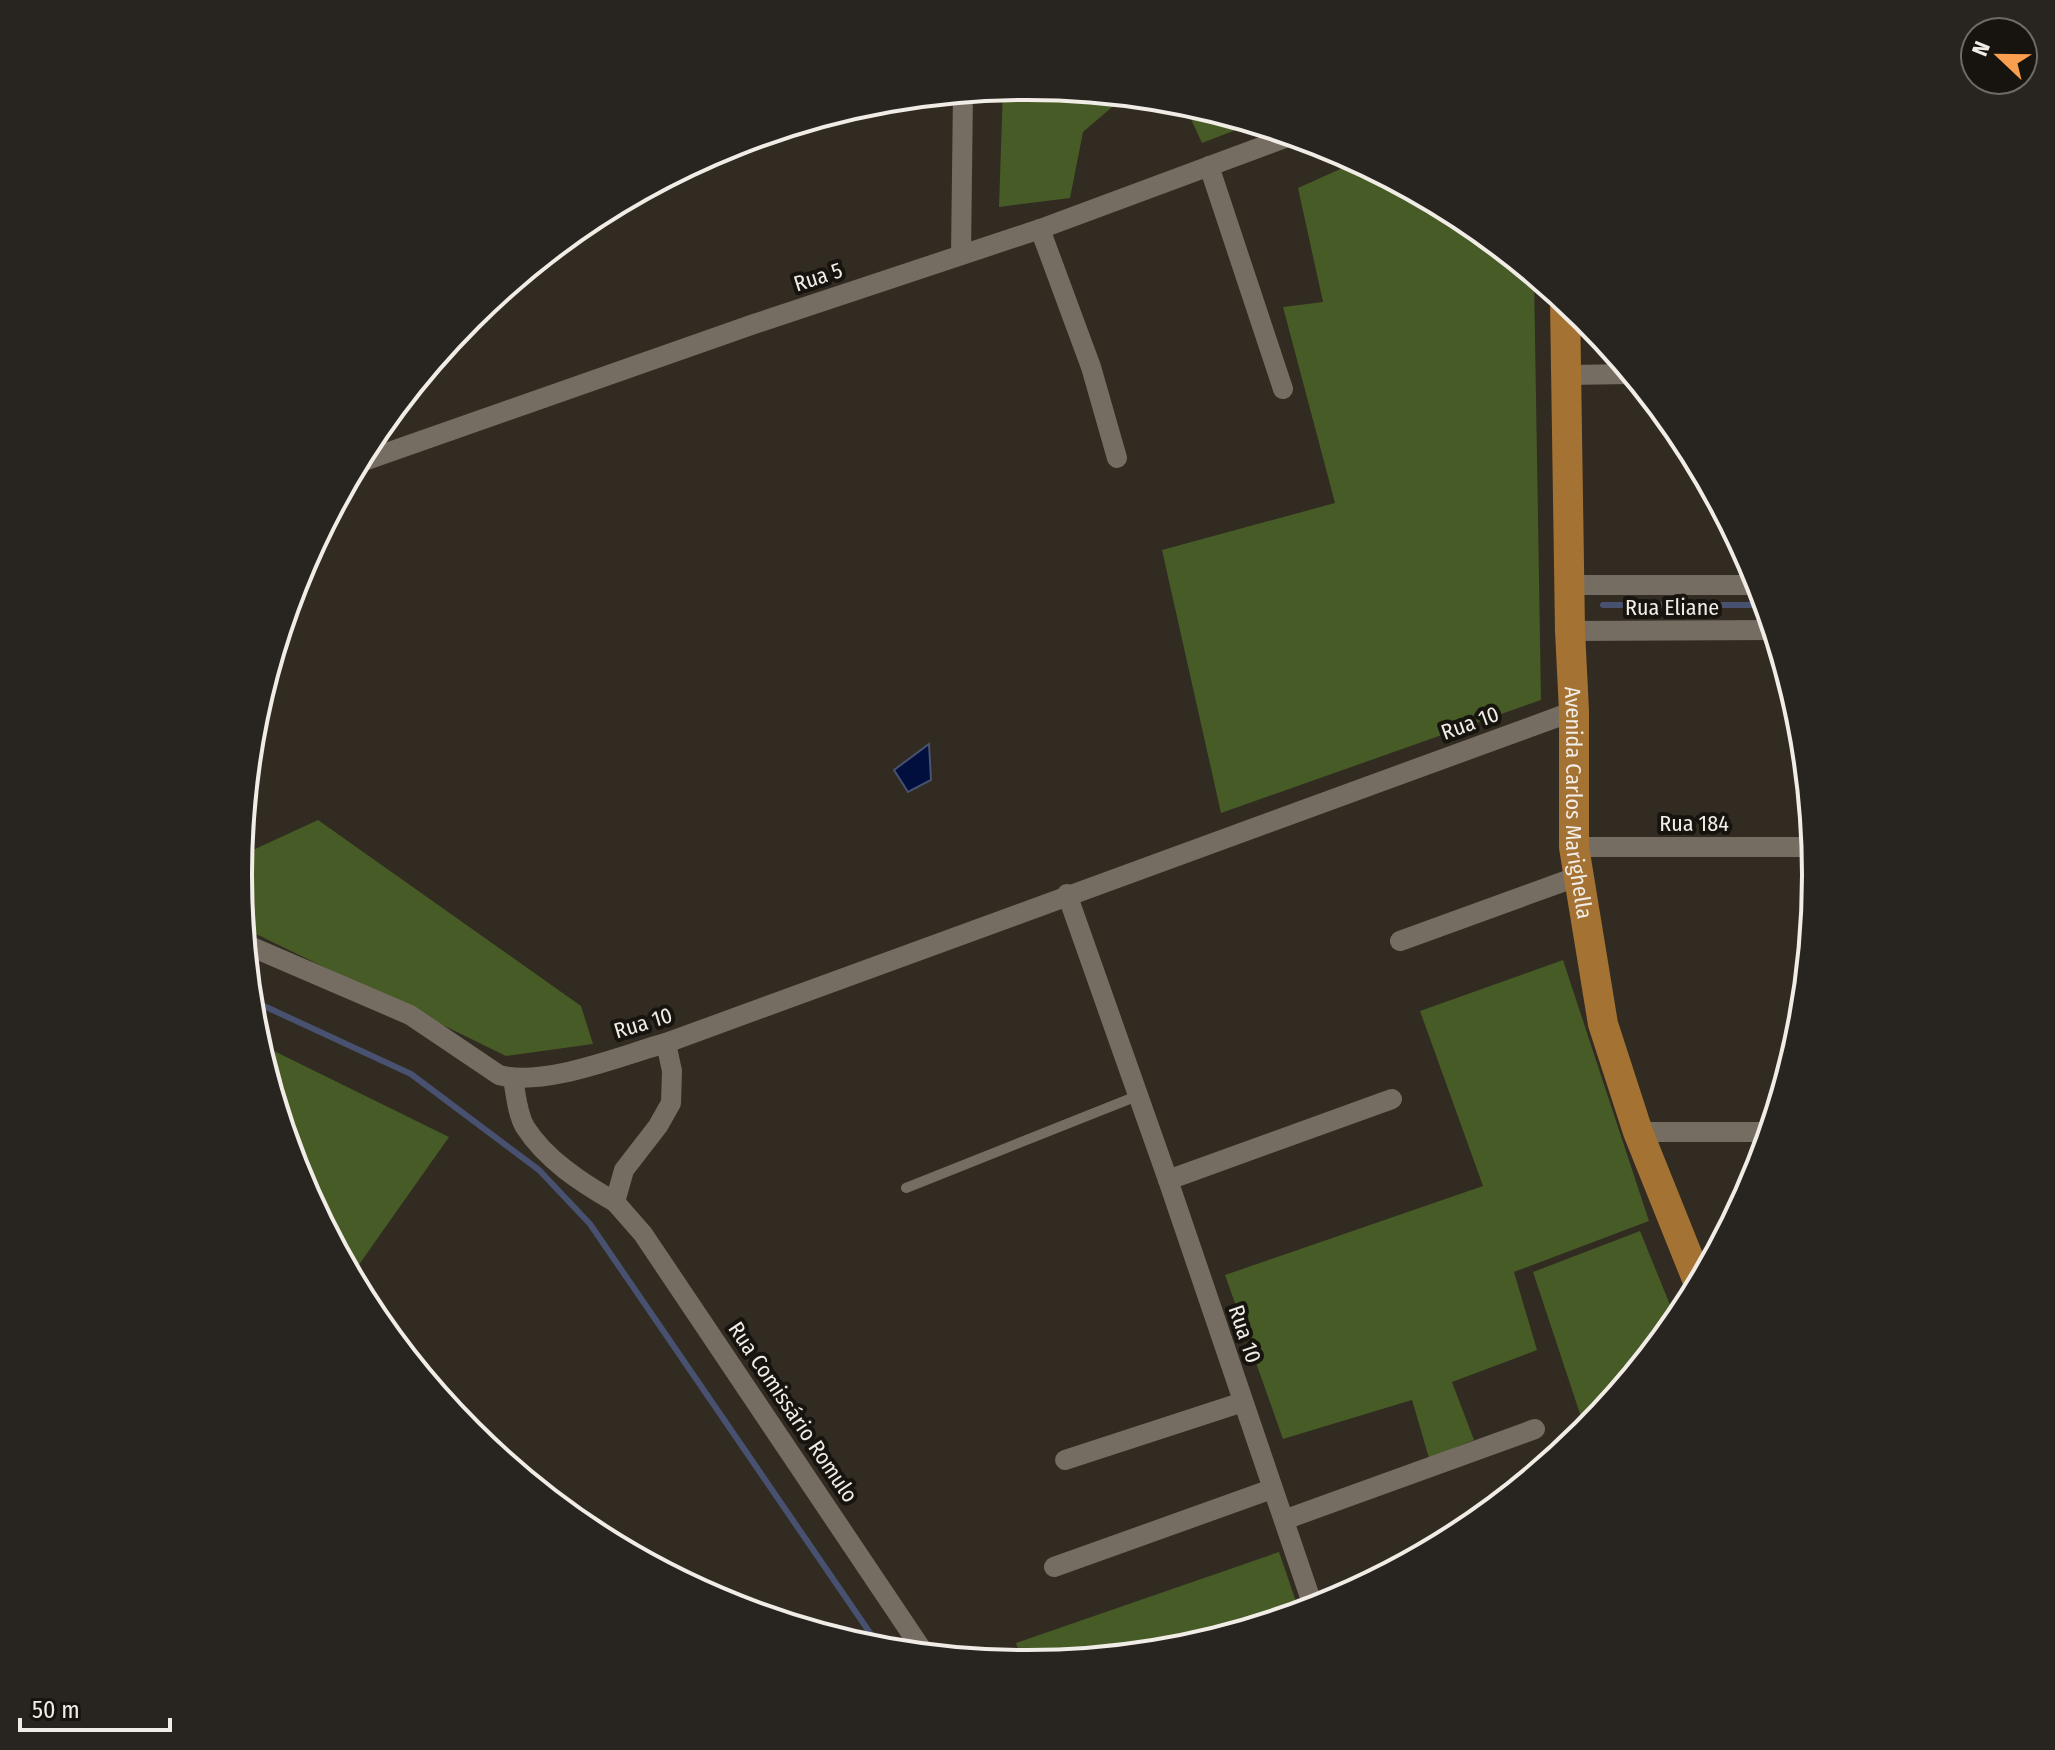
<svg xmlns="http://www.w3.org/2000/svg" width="2055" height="1750" font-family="'Fira Sans Condensed',sans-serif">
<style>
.green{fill:#465b25}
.water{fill:#000f3d;stroke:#485170;stroke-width:2}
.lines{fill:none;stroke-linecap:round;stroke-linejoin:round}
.stream{stroke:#485170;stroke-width:6}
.service{stroke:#756d61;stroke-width:10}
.minor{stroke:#756d61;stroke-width:20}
.primary{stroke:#a47232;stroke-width:30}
.labels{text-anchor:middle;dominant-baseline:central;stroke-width:8;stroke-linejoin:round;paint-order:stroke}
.street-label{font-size:22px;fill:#f1ece6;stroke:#17140f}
.rim{fill:none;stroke:#f1ece6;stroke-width:4}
</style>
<rect width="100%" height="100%" fill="#312b21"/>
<g class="green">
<polygon points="1028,86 1125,96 1083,132 1070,198 999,207 1003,88"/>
<polygon points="1183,102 1254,123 1202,143"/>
<polygon points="1358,161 1466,219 1534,275 1541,700 1221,813 1162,550 1335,503 1283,307 1323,302 1298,188"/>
<polygon points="318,820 581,1006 593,1044 506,1056 244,928 239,875 240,856"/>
<polygon points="1563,960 1649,1221 1514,1272 1537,1350 1452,1382 1474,1440 1429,1458 1412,1400 1283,1439 1225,1275 1483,1186 1420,1011"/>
<polygon points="272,1050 449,1137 351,1276 298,1177 265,1065"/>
<polygon points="1640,1231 1677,1322 1586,1432 1533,1272"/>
<polygon points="1279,1552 1300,1613 1181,1649 1023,1664 1016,1643"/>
</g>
<polygon class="water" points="929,744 931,780 908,792 894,770"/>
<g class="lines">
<g class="stream">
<polyline points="1603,605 1766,605"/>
<polyline points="251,1000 411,1074 539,1170 590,1224 881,1649"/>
</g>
<polyline class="service" points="906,1188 1137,1096"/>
<g class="minor">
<polyline points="1209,166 1283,389"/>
<polyline points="1040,229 1091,367 1117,458"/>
<polyline points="961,255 963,92"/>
<polyline points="1568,375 1632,374"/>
<polyline points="358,463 754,324 1040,229 1293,135"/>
<polyline points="1570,585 1760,585"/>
<polyline points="1570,631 1774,630"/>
<polyline points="1574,847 1814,847"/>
<polyline points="1067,894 1168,1180 1314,1609"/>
<polyline points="1400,941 1579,876"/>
<path d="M245 944 410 1015 499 1075C546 1087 619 1056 666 1043L1574 711"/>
<polyline points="666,1043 672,1071 671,1103 658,1126 624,1170 615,1202 643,1234 925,1654"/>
<path d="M513 1079C516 1094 517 1113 525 1127 546 1160 582 1183 615 1202"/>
<polyline points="1638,1132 1770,1132"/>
<polyline points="1168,1180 1392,1099"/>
<polyline points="1065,1460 1243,1402"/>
<polyline points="1284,1520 1535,1429"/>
<polyline points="1054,1567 1272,1489"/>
</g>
<path class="primary" id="s1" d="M1565 301 1570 631 1574 711V847L1603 1024 1638 1132 1699 1284"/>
</g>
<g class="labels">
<g class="street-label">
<text transform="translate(818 277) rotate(-18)">Rua 5</text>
<text x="1672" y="607">Rua Eliane</text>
<text transform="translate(1470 723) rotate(-20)">Rua 10</text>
<text stroke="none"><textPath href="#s1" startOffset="502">Avenida Carlos Marighella</textPath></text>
<text x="1694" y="823">Rua 184</text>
<text transform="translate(643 1023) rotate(-17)">Rua 10</text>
<text transform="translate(1245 1334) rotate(71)">Rua 10</text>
<text transform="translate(793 1412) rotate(56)">Rua Comissário Romulo</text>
</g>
</g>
<path d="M0 0H2055V1750H0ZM252 875a775 775 0 1 1 1550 0a775 775 0 1 1-1550 0Z" fill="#282520" fill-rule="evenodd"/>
<path class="rim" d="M252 875a775 775 0 1 1 1550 0a775 775 0 1 1-1550 0Z"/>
<g transform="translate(1999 56) rotate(292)"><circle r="38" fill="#17140f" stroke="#6e6a65" stroke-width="2"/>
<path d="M0-6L14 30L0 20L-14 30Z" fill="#fa9f4f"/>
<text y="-12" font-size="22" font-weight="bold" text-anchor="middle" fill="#f1ece6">N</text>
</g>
<path d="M20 1718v12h150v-12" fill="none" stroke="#f1ece6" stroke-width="4"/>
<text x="32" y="1718" font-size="24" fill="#f1ece6" stroke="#17140f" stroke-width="6" paint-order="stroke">50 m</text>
</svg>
